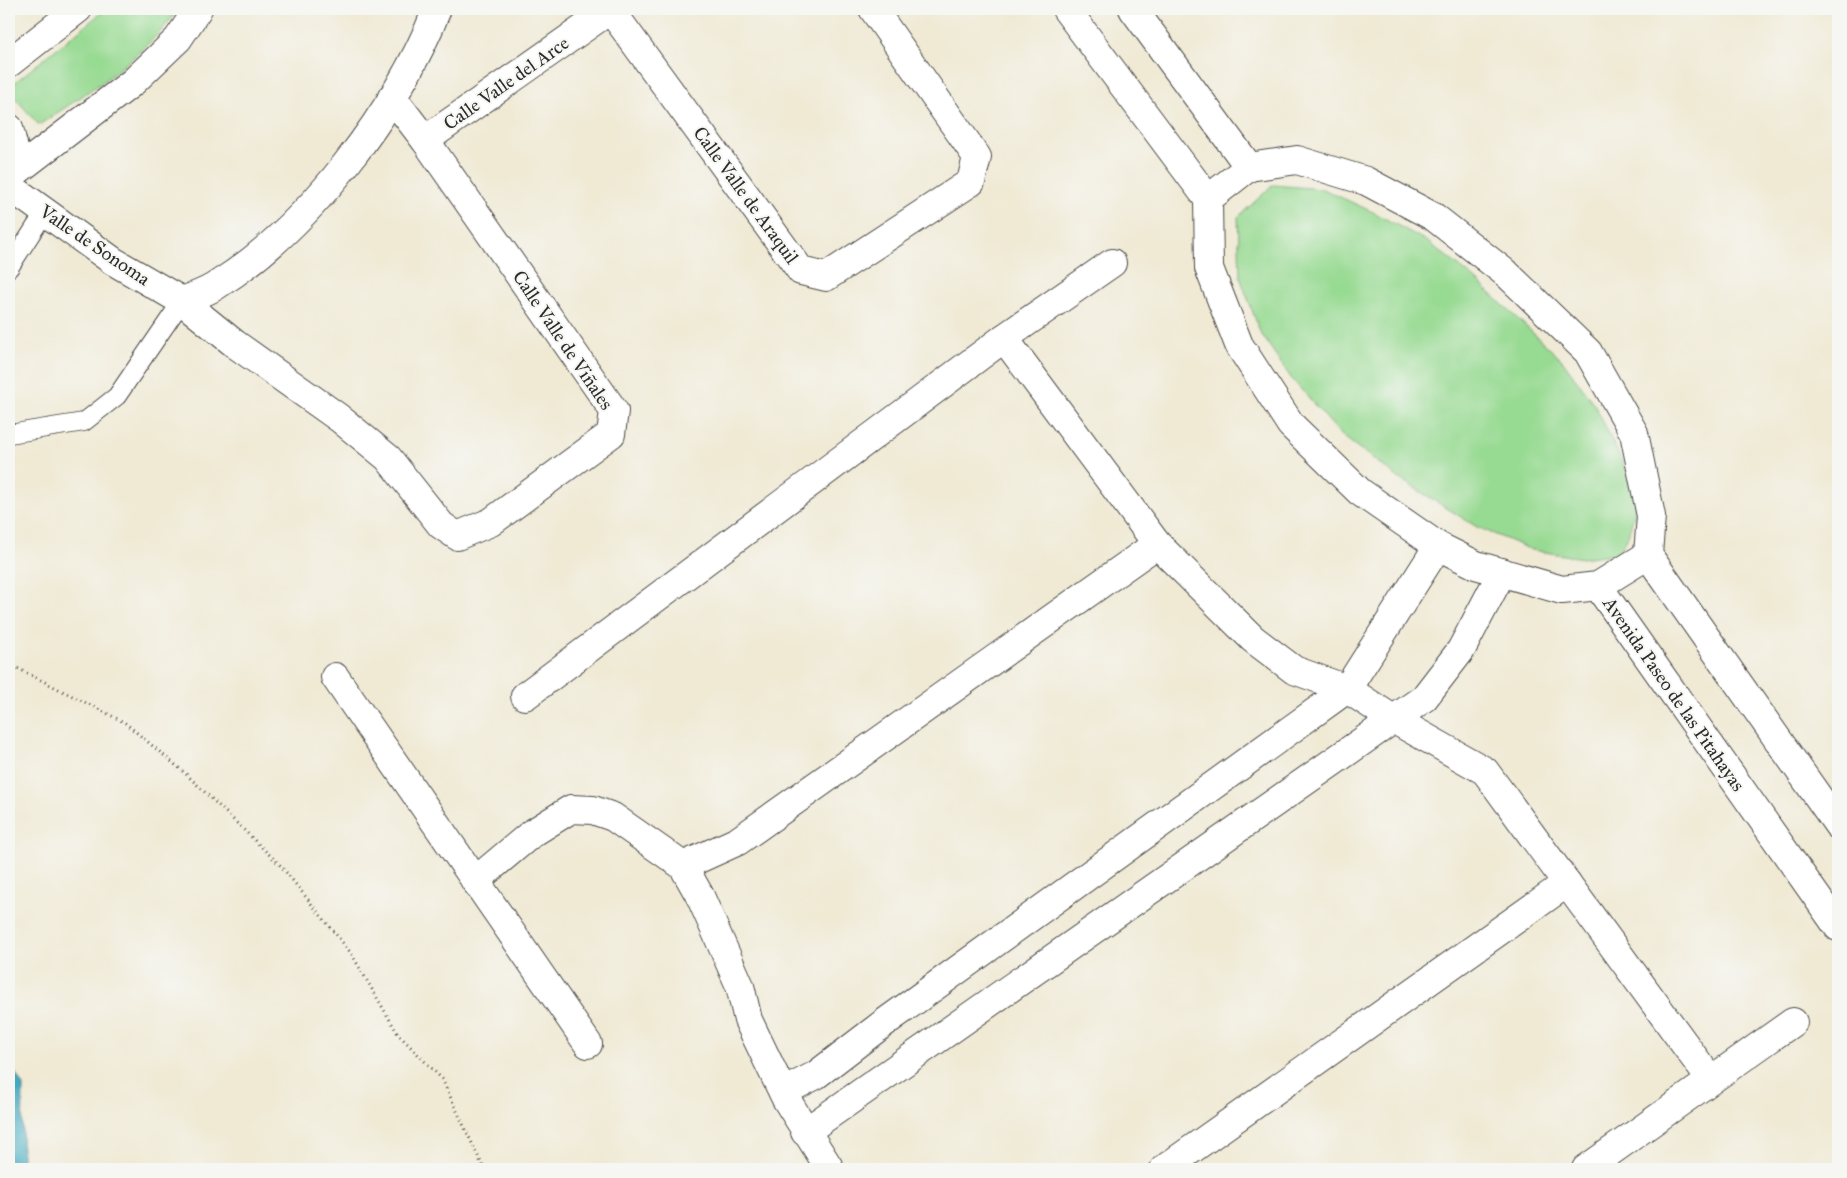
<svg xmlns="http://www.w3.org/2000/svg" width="1847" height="1178" font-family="'IM FELL Great Primer',serif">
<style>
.green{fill:#97da92;stroke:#61825e}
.water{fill:#41aac1;stroke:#366a76}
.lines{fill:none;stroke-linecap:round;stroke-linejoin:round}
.service-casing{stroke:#494844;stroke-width:20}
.minor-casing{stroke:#494844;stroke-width:30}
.tertiary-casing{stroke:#494844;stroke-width:30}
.path{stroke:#494844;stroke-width:3;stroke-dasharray:1 4;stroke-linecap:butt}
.service{stroke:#fff;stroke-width:18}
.minor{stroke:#fff;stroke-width:28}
.tertiary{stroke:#fff;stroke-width:28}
.labels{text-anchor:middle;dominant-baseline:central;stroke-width:4;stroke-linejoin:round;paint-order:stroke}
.street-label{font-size:19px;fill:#2b2b2b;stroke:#f6f6f2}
</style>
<rect width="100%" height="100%" fill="#f6f6f2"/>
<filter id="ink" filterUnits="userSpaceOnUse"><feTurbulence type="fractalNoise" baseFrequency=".02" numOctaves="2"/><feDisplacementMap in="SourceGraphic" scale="10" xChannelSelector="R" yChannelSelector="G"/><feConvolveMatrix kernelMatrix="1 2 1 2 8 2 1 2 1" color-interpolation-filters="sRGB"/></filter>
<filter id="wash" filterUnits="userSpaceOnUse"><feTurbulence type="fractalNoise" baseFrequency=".0096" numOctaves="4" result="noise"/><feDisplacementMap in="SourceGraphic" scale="20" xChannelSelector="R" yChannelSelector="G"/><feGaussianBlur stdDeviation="1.12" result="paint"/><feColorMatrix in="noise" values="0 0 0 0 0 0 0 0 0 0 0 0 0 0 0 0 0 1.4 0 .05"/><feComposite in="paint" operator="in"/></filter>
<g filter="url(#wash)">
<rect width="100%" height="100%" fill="#f0ead5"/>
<g class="green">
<path d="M106 9H179C142 59 90 91 39 125L9 91V87Z"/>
<polygon points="1273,185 1323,189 1375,213 1428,242 1474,278 1563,361 1596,407 1625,468 1636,508 1628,536 1619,553 1582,558 1532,550 1477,527 1400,479 1341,435 1291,378 1260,332 1240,277 1238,217"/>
</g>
<polygon class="water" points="9,1062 23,1086 22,1169 9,1169"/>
</g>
<g filter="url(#ink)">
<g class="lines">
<defs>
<g id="service">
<polyline points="9,268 45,212"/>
<polyline points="9,434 84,422 117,396 182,301"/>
</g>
<g id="minor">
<polyline points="610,9 801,271 826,277 971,182 977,157 873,9"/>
<polyline points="9,63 78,9"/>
<polyline points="9,128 15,153 11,175"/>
<polyline points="425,140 611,9"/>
<polyline points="9,177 133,82 178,39 198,9"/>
<polyline points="9,186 113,261 182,301 235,344 339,418 388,458 441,525 457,536 491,522 611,434 614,411 425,140 392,97"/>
<path d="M182 301C193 297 204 293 214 287 308 229 397 111 437 9"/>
<polyline points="1004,338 1157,544 1253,639 1294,670 1347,689 1393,719 1485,771 1710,1079"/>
<polyline points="335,677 588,1044"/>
<polyline points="525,696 1004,338 1112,263"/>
<polyline points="683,866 738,841 1157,544"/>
<polyline points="475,881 531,834 571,809 593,810 613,817 683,866 700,896 740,986 748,1020 786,1099 830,1169"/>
<polyline points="783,1092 816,1075 884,1023 1347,689 1438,546"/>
<polyline points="805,1132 1424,698 1461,650 1502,572"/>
<polyline points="1164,1169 1567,883"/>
<polyline points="1586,1169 1793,1022"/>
</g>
<g id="tertiary">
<polyline points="1066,9 1208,199 1209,268 1239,345 1291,425 1360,492 1438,546 1476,565 1562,590 1598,586 1648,555"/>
<polyline points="1133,9 1249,167"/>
<polyline points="1249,167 1297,160 1366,181 1434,217 1508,275 1588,352 1634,433 1651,516 1648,555 1838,825"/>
<polyline points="1208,199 1249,167"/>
<polyline points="1598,586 1838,927"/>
</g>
</defs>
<use href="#service" class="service-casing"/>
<use href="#minor" class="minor-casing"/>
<use href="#tertiary" class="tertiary-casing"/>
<polyline class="path" points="9,664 124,722 185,773 281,866 351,953 398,1034 442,1079 484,1169"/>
<use href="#service" class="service"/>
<use href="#minor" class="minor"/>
<use href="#tertiary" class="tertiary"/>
</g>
</g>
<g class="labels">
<g class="street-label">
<text transform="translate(506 83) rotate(-35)">Calle Valle del Arce</text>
<text transform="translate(746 195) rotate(54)">Calle Valle de Araquil</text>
<text transform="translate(95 245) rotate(34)">Valle de Sonoma</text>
<text transform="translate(563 340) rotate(56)">Calle Valle de Viñales</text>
<text transform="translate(1674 694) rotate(55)">Avenida Paseo de las Pitahayas</text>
</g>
</g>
<rect width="1847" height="1178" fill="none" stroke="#f6f6f2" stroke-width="30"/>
</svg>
